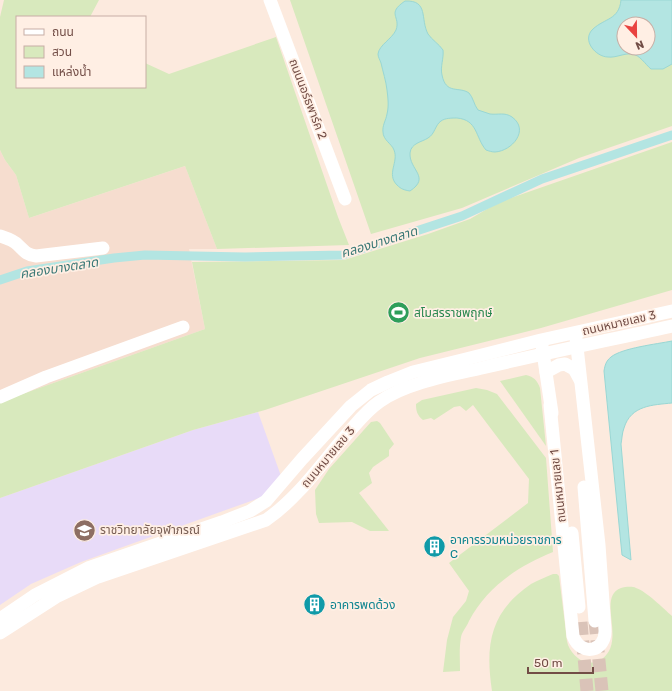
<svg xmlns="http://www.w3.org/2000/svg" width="672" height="691" font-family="Rubik,'Noto Sans Thai',sans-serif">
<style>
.residential{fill:#f6ddcf}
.education{fill:#e8dbf8}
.green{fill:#d8e9bd;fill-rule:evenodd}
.water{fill:#b3e5e2;stroke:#99d7d4;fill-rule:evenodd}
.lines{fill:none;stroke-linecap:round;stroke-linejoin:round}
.canal{stroke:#b3e5e2;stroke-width:9}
.minor-tunnel{stroke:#dac3b8;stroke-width:13;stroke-dasharray:13 6;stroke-linecap:butt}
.minor{stroke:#fff;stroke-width:13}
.labels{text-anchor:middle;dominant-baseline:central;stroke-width:3.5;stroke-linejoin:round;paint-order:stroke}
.street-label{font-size:12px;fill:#724d46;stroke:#ffefe4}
.leisure-label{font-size:12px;fill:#27864d;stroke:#ffefe4;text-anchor:start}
.education-label{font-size:12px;fill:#785e54;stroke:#ffefe4;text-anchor:start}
.culture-label{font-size:12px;fill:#0d838f;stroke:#ffefe4;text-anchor:start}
.water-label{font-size:13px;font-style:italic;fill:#3a7876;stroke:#ffefe4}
</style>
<rect width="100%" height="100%" fill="#fceade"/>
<polygon class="residential" points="0,150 5,160 16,175 29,218 185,166 217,249 189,249 205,329 0,402"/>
<polygon class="education" points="258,412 281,476 262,497 81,562 31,584 0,605 0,498 193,430"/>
<g class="green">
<polygon points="4,0 99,0 90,17 17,17 17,87 145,87 145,63 169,74 276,37 338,217 349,245 217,249 185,166 29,218 16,175 5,160 0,150 0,17"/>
<path d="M290 0H672V126L579 158 462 208 371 234ZM624 24H648V48H624Z"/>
<polygon points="672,142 672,290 541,328 420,358 265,410 193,430 0,498 0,402 205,329 192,262 344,260 428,234 470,219 499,202"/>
<path d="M526 375C534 377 537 380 540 388L546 446 500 381Z"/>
<path d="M476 388 487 390 497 394 546 458 553 552C518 566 487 587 469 621 467 626 462 632 461 637 459 648 460 660 460 671L443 672 447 640 453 617 466 601 469 591 449 563 528 503 529 479 473 405 466 411 460 406 454 407 434 420 431 418 423 420C417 415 416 411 416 404L422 400Z"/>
<polygon points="377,421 380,423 394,444 389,450 389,456 373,467 369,473 372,483 359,493 389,531 370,531 352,522 319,523 316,514 315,490 329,469 371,422"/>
<path d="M553 574H557L559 576C561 592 563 608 565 624 566 631 566 639 568 645 574 659 588 668 602 659 627 641 596 597 621 588 625 587 632 586 636 588 646 591 664 609 672 616V691H492C485 645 490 612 531 584 538 580 546 577 553 574Z"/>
</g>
<g class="water">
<path d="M621 0H672V64L663 69H651C645 64 640 55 632 54 624 53 616 58 608 57 596 57 581 40 593 29 605 18 619 20 621 0ZM624 24H648V48H624Z"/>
<path d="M405 1C429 0 420 19 428 34 432 40 439 44 443 50 444 58 440 67 442 75 446 95 459 86 469 93 473 97 474 105 478 110 482 111 486 113 490 114 498 115 505 112 512 117 530 130 512 151 495 152 492 152 489 151 486 150 475 137 478 120 457 118 452 118 445 118 441 121 435 125 435 134 428 138 422 142 411 143 410 153 409 170 431 177 410 191 404 190 401 189 397 185 386 174 399 162 394 150 392 144 383 140 383 132 382 126 386 120 387 114 389 106 388 98 387 90 386 81 383 72 381 63 380 60 378 57 378 54 379 45 392 39 396 30 401 16 386 14 405 1Z"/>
<path d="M672 341V403C653 405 631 405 624 428 622 433 622 439 621 444L631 560 622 555 604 371C605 365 606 361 611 357 622 348 657 344 672 341Z"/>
</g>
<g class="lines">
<polyline class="canal" points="0,280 27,271 114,258 145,255 245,257 343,255 462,216 542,179 672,135"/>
<g class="minor-tunnel">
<polyline points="595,621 602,691"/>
<polyline points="581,622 587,691"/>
</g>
<g class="minor">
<polyline points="270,0 345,199"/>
<path d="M0 236C6 238 13 240 18 245 24 251 27 255 36 256L103 248"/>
<polyline points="542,346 552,413"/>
<polyline points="546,372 559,365 565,364 574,369 580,380"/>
<polyline points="0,397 46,377 183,327"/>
<path d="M550 405 573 636C581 657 606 652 605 630L599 545 576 338"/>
<polyline points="584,487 595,621"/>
<polyline points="572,533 579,607"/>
<polyline points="0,619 35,595 88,568 222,522 250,511 266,501 302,459 351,406 371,390 388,382 413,372 466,359 541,340 672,311"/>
<path d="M0 633 56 597 98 577 266 520C299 497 321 464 347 434 357 423 367 410 379 402 405 383 451 375 482 368 545 353 609 340 672 326"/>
</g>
</g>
<defs>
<symbol id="stadium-disc" viewBox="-11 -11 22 22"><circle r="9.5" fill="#2e9e5b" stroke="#ffefe4"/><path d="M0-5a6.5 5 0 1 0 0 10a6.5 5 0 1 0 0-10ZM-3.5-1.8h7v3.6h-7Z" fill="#fff"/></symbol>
<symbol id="university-disc" viewBox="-11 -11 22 22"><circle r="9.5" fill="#8d6e63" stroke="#ffefe4"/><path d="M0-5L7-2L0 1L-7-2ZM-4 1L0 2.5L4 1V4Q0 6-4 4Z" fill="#fff"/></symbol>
<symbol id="building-disc" viewBox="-11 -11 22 22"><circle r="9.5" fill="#0f9aa8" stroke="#ffefe4"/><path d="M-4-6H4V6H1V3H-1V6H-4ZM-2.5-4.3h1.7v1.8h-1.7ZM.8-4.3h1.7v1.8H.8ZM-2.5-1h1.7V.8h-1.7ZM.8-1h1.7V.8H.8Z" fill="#fff"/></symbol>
</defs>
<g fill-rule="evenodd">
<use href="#stadium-disc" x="386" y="300" width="25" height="25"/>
<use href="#university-disc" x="72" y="518" width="25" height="25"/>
<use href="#building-disc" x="422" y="534" width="25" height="25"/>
<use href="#building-disc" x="302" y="592" width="25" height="25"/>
</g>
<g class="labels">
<g class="street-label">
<text transform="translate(308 99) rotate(69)">ถนนนอร์ธพาร์ค 2</text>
<text transform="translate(619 323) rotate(-13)">ถนนหมายเลข 3</text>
<text transform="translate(328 457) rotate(-50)">ถนนหมายเลข 3</text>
<text transform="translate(558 486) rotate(-96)">ถนนหมายเลข 1</text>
</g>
<g class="leisure-label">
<text x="414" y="313">สโมสรราชพฤกษ์</text>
</g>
<g class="education-label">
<text x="100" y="530">ราชวิทยาลัยจุฬาภรณ์</text>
</g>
<g class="culture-label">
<text x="450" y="540">อาคารรวมหน่วยราชการ<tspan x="450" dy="14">C</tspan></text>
<text x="330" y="605">อาคารพดด้วง</text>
</g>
<g class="water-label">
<text transform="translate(379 242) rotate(-17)">คลองบางตลาด</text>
<text transform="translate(59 268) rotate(-9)">คลองบางตลาด</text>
</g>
</g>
<rect x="16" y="16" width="130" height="72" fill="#ffefe4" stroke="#c7aea5"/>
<rect x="24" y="29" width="20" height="6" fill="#ffffff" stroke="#c7aea5"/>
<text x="52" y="36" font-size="12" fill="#724d46">ถนน</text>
<rect x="24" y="46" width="20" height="12" fill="#d8e9bd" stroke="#c7aea5"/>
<text x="52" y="56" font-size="12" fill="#724d46">สวน</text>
<rect x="24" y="66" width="20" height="12" fill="#b3e5e2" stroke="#c7aea5"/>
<text x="52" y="76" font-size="12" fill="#724d46">แหล่งน้ำ</text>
<g transform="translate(636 36) rotate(158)"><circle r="19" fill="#ffefe4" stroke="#c7aea5"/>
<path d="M0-3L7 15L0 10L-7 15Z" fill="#e94340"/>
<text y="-6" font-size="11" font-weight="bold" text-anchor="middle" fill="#724d46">N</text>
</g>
<path d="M528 667v6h65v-6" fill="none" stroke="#724d46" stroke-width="2"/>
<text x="534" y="667" font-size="12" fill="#724d46" stroke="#ffefe4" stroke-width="3" paint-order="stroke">50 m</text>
</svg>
